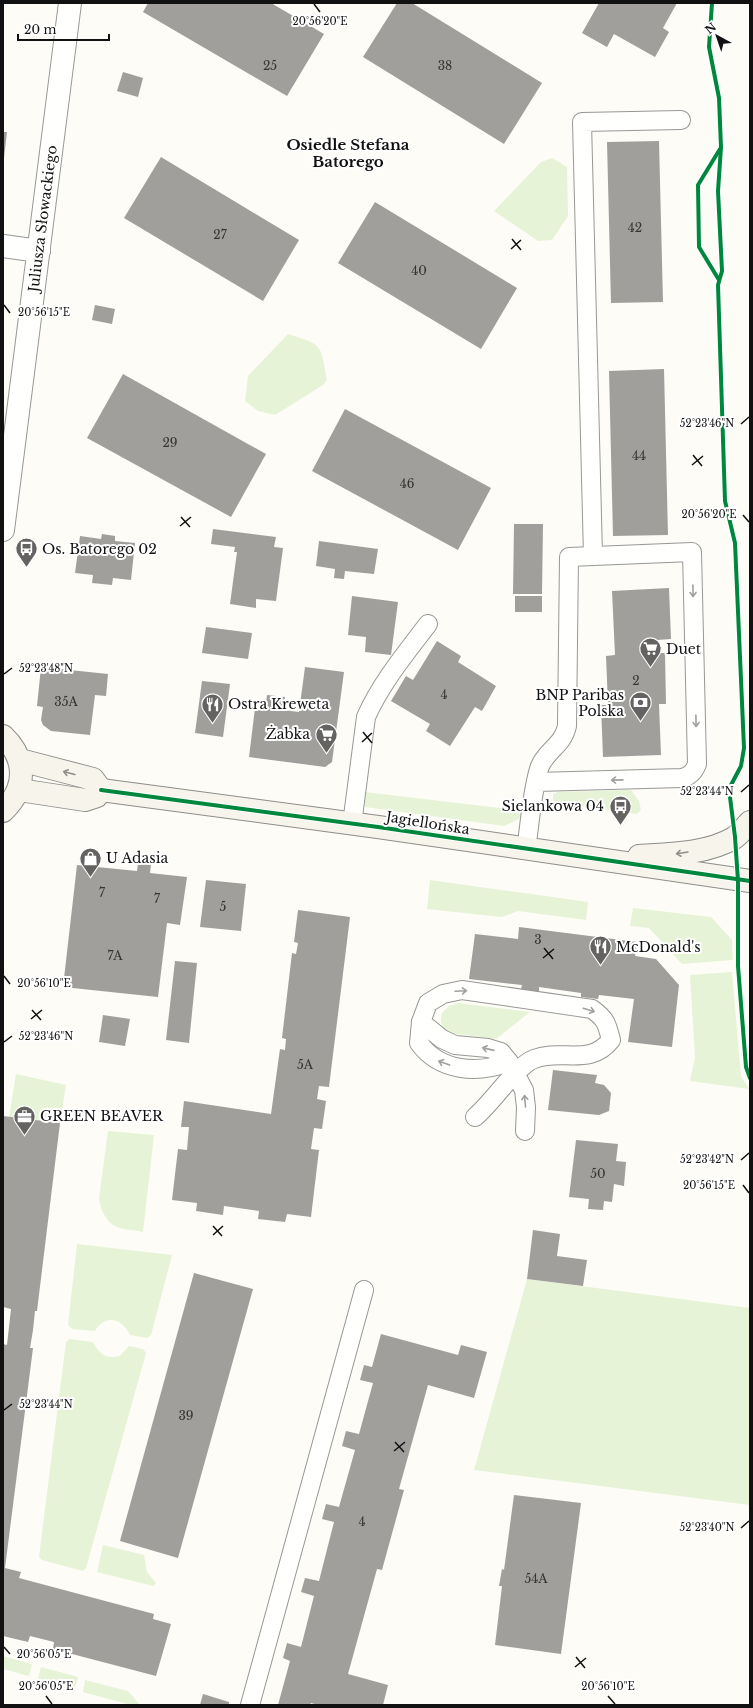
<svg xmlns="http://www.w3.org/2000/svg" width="753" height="1708" font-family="'Libre Baskerville',serif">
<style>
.green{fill:#e7f3d7}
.building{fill:#a19f9c}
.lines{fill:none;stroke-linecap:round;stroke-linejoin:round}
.lane-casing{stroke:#979795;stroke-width:20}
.street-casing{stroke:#979795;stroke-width:24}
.secondary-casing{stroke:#8e8d8b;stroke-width:24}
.lane{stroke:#fffffe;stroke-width:18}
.street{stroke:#fffffe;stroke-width:22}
.secondary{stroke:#f6f4eb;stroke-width:22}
.cycleway-casing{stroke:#fff;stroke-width:6}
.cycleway{stroke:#00873e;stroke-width:4}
.oneway{stroke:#a0a09f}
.oneway2{stroke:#8f8e89}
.ticks{fill:none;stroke:#111;stroke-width:1.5}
.labels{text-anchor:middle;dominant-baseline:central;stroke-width:4;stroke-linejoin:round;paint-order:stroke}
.number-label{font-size:12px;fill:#353434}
.street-label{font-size:14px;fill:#111;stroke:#fff}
.poi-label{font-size:14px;fill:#111;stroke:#fff;text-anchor:start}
.neighbourhood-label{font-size:15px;font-weight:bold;fill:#111;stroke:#fff}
.ticks-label{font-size:10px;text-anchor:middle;fill:#111;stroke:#fff;stroke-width:4;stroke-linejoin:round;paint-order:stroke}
</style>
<rect width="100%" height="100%" fill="#fdfcf7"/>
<g class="green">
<polygon points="552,158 567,167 568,216 552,240 538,241 494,211 541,162"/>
<path d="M288 334C323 345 321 344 327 380L323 385 275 415 258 411 245 401 248 376Z"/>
<polygon points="626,790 631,790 639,801 641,810 637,814 557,803 553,801 553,794 558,792"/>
<polygon points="365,792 524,811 519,819 504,826 365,807 363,804"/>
<polygon points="430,880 588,902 586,920 518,911 502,917 427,909"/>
<polygon points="633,908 711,917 732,940 733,960 682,964 649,928 630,926"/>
<polygon points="732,972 741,1076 749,1089 690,1081 695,1057 690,975"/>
<path d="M458 1003 530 1012 496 1039 450 1033C442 1028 439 1023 442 1013L449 1006Z"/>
<polygon points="16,1074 66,1085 60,1123 9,1117"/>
<path d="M108 1131 154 1135 143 1232C135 1230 124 1230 117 1227 106 1223 100 1208 99 1198Z"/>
<path d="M77 1244 172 1255 151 1335 147 1338 130 1335C123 1319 105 1313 95 1331L72 1329 68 1325Z"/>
<polygon points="527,1279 750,1308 750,1505 474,1470"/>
<path d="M70 1339 93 1342C100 1355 106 1359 120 1356L129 1346 143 1349 146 1353 86 1568 83 1571 42 1560 39 1557 66 1342Z"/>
<polygon points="103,1545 144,1555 147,1572 156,1583 153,1586 97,1572"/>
<polygon points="3,1656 32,1664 29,1676 3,1669"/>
<polygon points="41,1667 78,1677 75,1688 38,1679"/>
<polygon points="85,1680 128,1691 140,1705 131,1705 83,1692"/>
</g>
<g class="building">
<polygon points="148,3 271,3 324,34 287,96 143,12"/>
<polygon points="397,3 412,3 542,83 504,144 363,57"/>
<polygon points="599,3 677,3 663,28 669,32 655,57 614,34 607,47 582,33"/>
<polygon points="123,72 143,78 138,97 117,91"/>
<polygon points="3,132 7,132 4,158 3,158"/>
<polygon points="659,141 663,302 611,303 607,142"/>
<polygon points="161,157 299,240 263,301 124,218"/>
<polygon points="375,202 517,288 481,349 338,263"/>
<polygon points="95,305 115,309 112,324 92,320"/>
<polygon points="664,369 668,535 613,536 609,371"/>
<polygon points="123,374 266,454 231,517 87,438"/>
<polygon points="345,409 491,488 458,550 312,471"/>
<polygon points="514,524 543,524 542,594 513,594"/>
<polygon points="213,529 276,537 274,547 283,548 276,601 256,599 256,608 230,604 237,552 234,552 235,547 211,544"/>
<polygon points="102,534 115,536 115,541 135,543 131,580 113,578 112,585 92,583 93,575 75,573 80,536 101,539"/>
<polygon points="319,541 378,549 374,574 345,571 344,579 334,578 335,569 316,566"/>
<polygon points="669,588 671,639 657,640 657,653 665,653 666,704 659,704 661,755 603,757 601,705 608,705 606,656 615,655 612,591"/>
<polygon points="352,596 398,602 391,655 365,652 366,637 348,635"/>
<rect x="515" y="596" width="27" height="16"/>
<polygon points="206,627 252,633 248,659 202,653"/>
<polygon points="437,641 461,656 458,662 496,686 482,711 475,707 450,746 426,731 430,724 391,701 406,676 413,680"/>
<polygon points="41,667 108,674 106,696 95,695 90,735 51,731 43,725 41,720 43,707 37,706"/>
<polygon points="305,667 344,672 332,762 325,767 249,757 255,708 265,709 267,695 285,697 283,710 299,712"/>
<polygon points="202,681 230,684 223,737 195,733"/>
<polygon points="138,863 151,864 150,873 187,877 180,925 167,923 158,997 63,987 77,865 137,871"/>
<polygon points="206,880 246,884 241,931 200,927"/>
<polygon points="298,910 350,917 329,1087 319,1086 317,1099 326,1101 322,1129 314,1128 311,1149 319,1150 311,1217 287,1214 285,1222 258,1219 259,1211 224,1206 223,1215 196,1211 197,1203 172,1200 178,1149 187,1150 189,1127 181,1127 184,1101 271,1114 280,1049 285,1050 286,1039 282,1038 292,953 296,954 298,943 294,942"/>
<polygon points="519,927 637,942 635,956 656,959 679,985 672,1047 628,1042 634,999 599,995 598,999 581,997 581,993 539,987 539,992 521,989 522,985 469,979 475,934 518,939"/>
<polygon points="175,961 197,963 189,1043 166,1040"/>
<polygon points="103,1015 130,1019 125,1046 99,1042"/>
<polygon points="553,1070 597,1075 595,1083 604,1085 611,1093 609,1111 599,1115 548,1110"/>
<polygon points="3,1116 60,1123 37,1311 35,1311 33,1330 30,1348 33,1348 5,1568 21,1572 19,1578 154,1614 153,1619 171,1624 156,1676 53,1649 54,1642 30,1636 28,1642 3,1636 3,1344 7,1345 11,1309 3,1307"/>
<polygon points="576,1140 618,1144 616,1161 626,1162 624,1186 614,1184 612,1202 604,1201 603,1210 588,1209 589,1199 569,1197"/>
<polygon points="533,1230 560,1234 557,1256 587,1260 583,1286 527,1279"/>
<polygon points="194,1273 253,1289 178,1558 120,1541"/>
<polygon points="381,1334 458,1355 461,1345 487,1352 474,1398 428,1385 399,1489 404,1490 382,1570 377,1569 348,1674 388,1685 383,1705 318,1705 311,1703 310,1705 278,1705 290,1661 283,1658 287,1643 301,1647 314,1596 301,1592 305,1578 319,1581 334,1522 322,1519 326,1504 339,1507 355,1450 342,1446 346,1431 359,1434 373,1383 360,1380 364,1365 372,1367"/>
<polygon points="514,1495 581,1503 561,1654 495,1645 502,1586 499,1586 502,1569 504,1570"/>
<polygon points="203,1694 229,1702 229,1705 200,1705"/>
</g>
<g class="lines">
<defs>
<g id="lane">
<polyline points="593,556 582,122 681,120"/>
<path d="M352 824 366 717C381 683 406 653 428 624"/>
<path d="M526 849C530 825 532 788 540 766 547 750 563 745 567 726L569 557 692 552 697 764C694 772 690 776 682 778L536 782"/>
<path d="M421 1022 419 1043C440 1072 478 1074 509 1062"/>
<path d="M475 1117C492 1103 516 1066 534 1059 561 1048 590 1067 611 1040 607 1024 606 1019 592 1009L462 990 443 994 428 1003 421 1022 442 1039 455 1045 488 1048 501 1052 509 1062 524 1090 526 1107 525 1131"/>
<polyline points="250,1705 364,1290"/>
</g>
<g id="street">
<polyline points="3,246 39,251"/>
<path id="s1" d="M3 530 70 3"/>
</g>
<g id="secondary">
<path d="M3 736C27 759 27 788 3 811"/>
<polyline points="20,760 93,779 101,790"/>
<polyline points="19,790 85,800 97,796 101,790"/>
<polyline points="101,790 378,827 750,881"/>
<path d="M639 856C671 854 706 854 734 838 740 834 745 827 750 822"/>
</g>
</defs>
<use href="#lane" class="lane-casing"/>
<use href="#street" class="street-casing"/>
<use href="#secondary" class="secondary-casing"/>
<use href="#lane" class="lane"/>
<use href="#street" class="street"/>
<use href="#secondary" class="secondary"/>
<defs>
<g id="cycleway">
<polyline points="712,3 709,47 719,98 721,147 718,191 722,271 718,285 725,501 735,543 744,748 741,766 731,785 730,797 735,837 738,881 738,966 746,1067 750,1078"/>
<polyline points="719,280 699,247 698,185 720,149"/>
<polyline points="101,790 378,827 750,881"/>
</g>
</defs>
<use href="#cycleway" class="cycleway-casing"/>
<use href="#cycleway" class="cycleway"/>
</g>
<defs><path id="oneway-shaft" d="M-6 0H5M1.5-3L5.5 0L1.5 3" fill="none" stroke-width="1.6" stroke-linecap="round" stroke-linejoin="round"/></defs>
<g class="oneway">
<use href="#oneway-shaft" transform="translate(693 591) rotate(89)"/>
<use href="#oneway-shaft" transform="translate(696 721) rotate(89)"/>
<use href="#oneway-shaft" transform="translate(617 780) rotate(179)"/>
<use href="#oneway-shaft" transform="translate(461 991) rotate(-3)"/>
<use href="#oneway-shaft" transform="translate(589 1010) rotate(17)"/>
<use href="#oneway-shaft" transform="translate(488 1049) rotate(-167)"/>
<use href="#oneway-shaft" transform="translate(444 1063) rotate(-160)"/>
<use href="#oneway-shaft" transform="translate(525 1101) rotate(-95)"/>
</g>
<g class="oneway2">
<use href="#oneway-shaft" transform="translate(69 773) rotate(-165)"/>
<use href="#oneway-shaft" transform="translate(682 853) rotate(171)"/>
</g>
<path class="ticks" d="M314 4 320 12M512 239 521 250M511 249 521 240M4 305 10 313M741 424 749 417M693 455 702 466M692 465 703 456M743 515 749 522M181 517 190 527M180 526 191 517M4 674 12 668M363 732 372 743M362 742 372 733M741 792 749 785M544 948 553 959M543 958 554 949M4 976 10 984M32 1010 41 1020M31 1019 42 1010M4 1042 12 1036M741 1160 749 1153M743 1185 749 1193M213 1226 222 1236M213 1235 223 1226M4 1410 12 1404M395 1442 404 1452M394 1451 405 1442M741 1528 749 1521M4 1647 10 1654M576 1657 585 1668M575 1667 586 1658M46 1696 52 1704M608 1696 615 1704"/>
<defs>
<symbol id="bus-pin" viewBox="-11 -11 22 30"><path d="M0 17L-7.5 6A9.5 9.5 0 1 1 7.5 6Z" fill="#646362" stroke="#fff"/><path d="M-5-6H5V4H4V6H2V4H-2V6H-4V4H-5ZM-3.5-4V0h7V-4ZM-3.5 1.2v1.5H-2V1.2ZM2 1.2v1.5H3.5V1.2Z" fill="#fff"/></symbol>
<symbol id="supermarket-pin" viewBox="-11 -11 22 30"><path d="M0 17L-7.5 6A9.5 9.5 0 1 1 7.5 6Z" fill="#646362" stroke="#fff"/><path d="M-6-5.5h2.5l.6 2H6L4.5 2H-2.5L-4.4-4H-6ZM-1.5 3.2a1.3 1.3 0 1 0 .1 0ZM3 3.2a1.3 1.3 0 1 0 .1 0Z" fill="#fff"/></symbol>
<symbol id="bank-pin" viewBox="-11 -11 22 30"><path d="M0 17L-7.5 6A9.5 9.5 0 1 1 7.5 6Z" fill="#646362" stroke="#fff"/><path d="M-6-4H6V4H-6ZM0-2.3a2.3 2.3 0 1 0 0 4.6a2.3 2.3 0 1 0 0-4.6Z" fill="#fff"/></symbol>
<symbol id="restaurant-pin" viewBox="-11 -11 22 30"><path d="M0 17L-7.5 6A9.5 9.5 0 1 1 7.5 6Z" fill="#646362" stroke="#fff"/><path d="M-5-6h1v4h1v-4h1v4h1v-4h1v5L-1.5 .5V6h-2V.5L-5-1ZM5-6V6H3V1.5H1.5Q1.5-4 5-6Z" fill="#fff"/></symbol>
<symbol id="shop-pin" viewBox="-11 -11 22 30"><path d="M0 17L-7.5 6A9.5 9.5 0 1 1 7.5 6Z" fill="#646362" stroke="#fff"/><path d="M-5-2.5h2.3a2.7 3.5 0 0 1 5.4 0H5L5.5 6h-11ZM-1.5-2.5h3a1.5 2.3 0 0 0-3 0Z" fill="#fff"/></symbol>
<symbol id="office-pin" viewBox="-11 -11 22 30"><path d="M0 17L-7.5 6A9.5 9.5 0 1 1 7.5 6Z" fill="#646362" stroke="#fff"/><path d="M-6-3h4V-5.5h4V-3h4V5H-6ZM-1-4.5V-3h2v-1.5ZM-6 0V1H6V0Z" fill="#fff"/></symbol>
</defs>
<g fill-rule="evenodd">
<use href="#bus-pin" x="14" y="536" width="25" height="34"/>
<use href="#supermarket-pin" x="638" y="636" width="25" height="34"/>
<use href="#bank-pin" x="628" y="690" width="25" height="34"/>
<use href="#restaurant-pin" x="200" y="692" width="25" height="34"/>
<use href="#supermarket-pin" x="314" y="722" width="25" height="34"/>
<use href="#bus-pin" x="608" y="794" width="25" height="34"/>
<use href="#shop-pin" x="78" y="846" width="25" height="34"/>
<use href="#restaurant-pin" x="588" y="934" width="25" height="34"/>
<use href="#office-pin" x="12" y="1104" width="25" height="34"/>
</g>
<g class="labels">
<g class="number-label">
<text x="270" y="65">25</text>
<text x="445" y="65">38</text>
<text x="635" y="227">42</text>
<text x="220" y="234">27</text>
<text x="419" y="270">40</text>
<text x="170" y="442">29</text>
<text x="639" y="455">44</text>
<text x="407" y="483">46</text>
<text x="636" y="680">2</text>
<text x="444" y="694">4</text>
<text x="66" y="701">35A</text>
<text x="102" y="892">7</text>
<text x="157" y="898">7</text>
<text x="223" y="906">5</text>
<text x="538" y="939">3</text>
<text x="115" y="955">7A</text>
<text x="305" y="1064">5A</text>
<text x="598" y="1173">50</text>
<text x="186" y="1415">39</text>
<text x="362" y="1521">4</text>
<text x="536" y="1578">54A</text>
</g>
<g class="street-label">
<text stroke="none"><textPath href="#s1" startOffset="314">Juliusza Słowackiego</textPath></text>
<text transform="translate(428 823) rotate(9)">Jagiellońska</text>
</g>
<g class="poi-label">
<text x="42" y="549">Os. Batorego 02</text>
<text x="666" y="649">Duet</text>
<text x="624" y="695" text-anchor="end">BNP Paribas<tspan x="624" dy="16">Polska</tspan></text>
<text x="228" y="704">Ostra Kreweta</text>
<text x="310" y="734" text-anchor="end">Żabka</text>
<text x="604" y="806" text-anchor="end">Sielankowa 04</text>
<text x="106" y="858">U Adasia</text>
<text x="616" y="947">McDonald's</text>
<text x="40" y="1116">GREEN BEAVER</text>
</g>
<g class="neighbourhood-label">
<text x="348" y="144">Osiedle Stefana<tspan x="348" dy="17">Batorego</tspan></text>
</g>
</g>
<g class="ticks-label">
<text x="320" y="25">20°56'20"E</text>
<text x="44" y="316">20°56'15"E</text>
<text x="707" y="427">52°23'46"N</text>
<text x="709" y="518">20°56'20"E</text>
<text x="46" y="672">52°23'48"N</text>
<text x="707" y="795">52°23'44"N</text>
<text x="44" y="987">20°56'10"E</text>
<text x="46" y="1040">52°23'46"N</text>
<text x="707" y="1163">52°23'42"N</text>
<text x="709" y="1189">20°56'15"E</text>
<text x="46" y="1408">52°23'44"N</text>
<text x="707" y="1531">52°23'40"N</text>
<text x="44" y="1658">20°56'05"E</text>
<text x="46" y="1690">20°56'05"E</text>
<text x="608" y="1690">20°56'10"E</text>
</g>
<rect width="753" height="1708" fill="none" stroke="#111111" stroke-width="8"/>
<g transform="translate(717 36) rotate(320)" stroke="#ffffff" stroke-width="3" paint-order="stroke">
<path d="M0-3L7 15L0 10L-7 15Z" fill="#111111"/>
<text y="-6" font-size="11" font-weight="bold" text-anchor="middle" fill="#111111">N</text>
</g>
<path d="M18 34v6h91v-6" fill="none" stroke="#111111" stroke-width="2"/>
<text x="24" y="34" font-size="12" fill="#111111" stroke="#ffffff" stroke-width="3" paint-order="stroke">20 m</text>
</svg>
